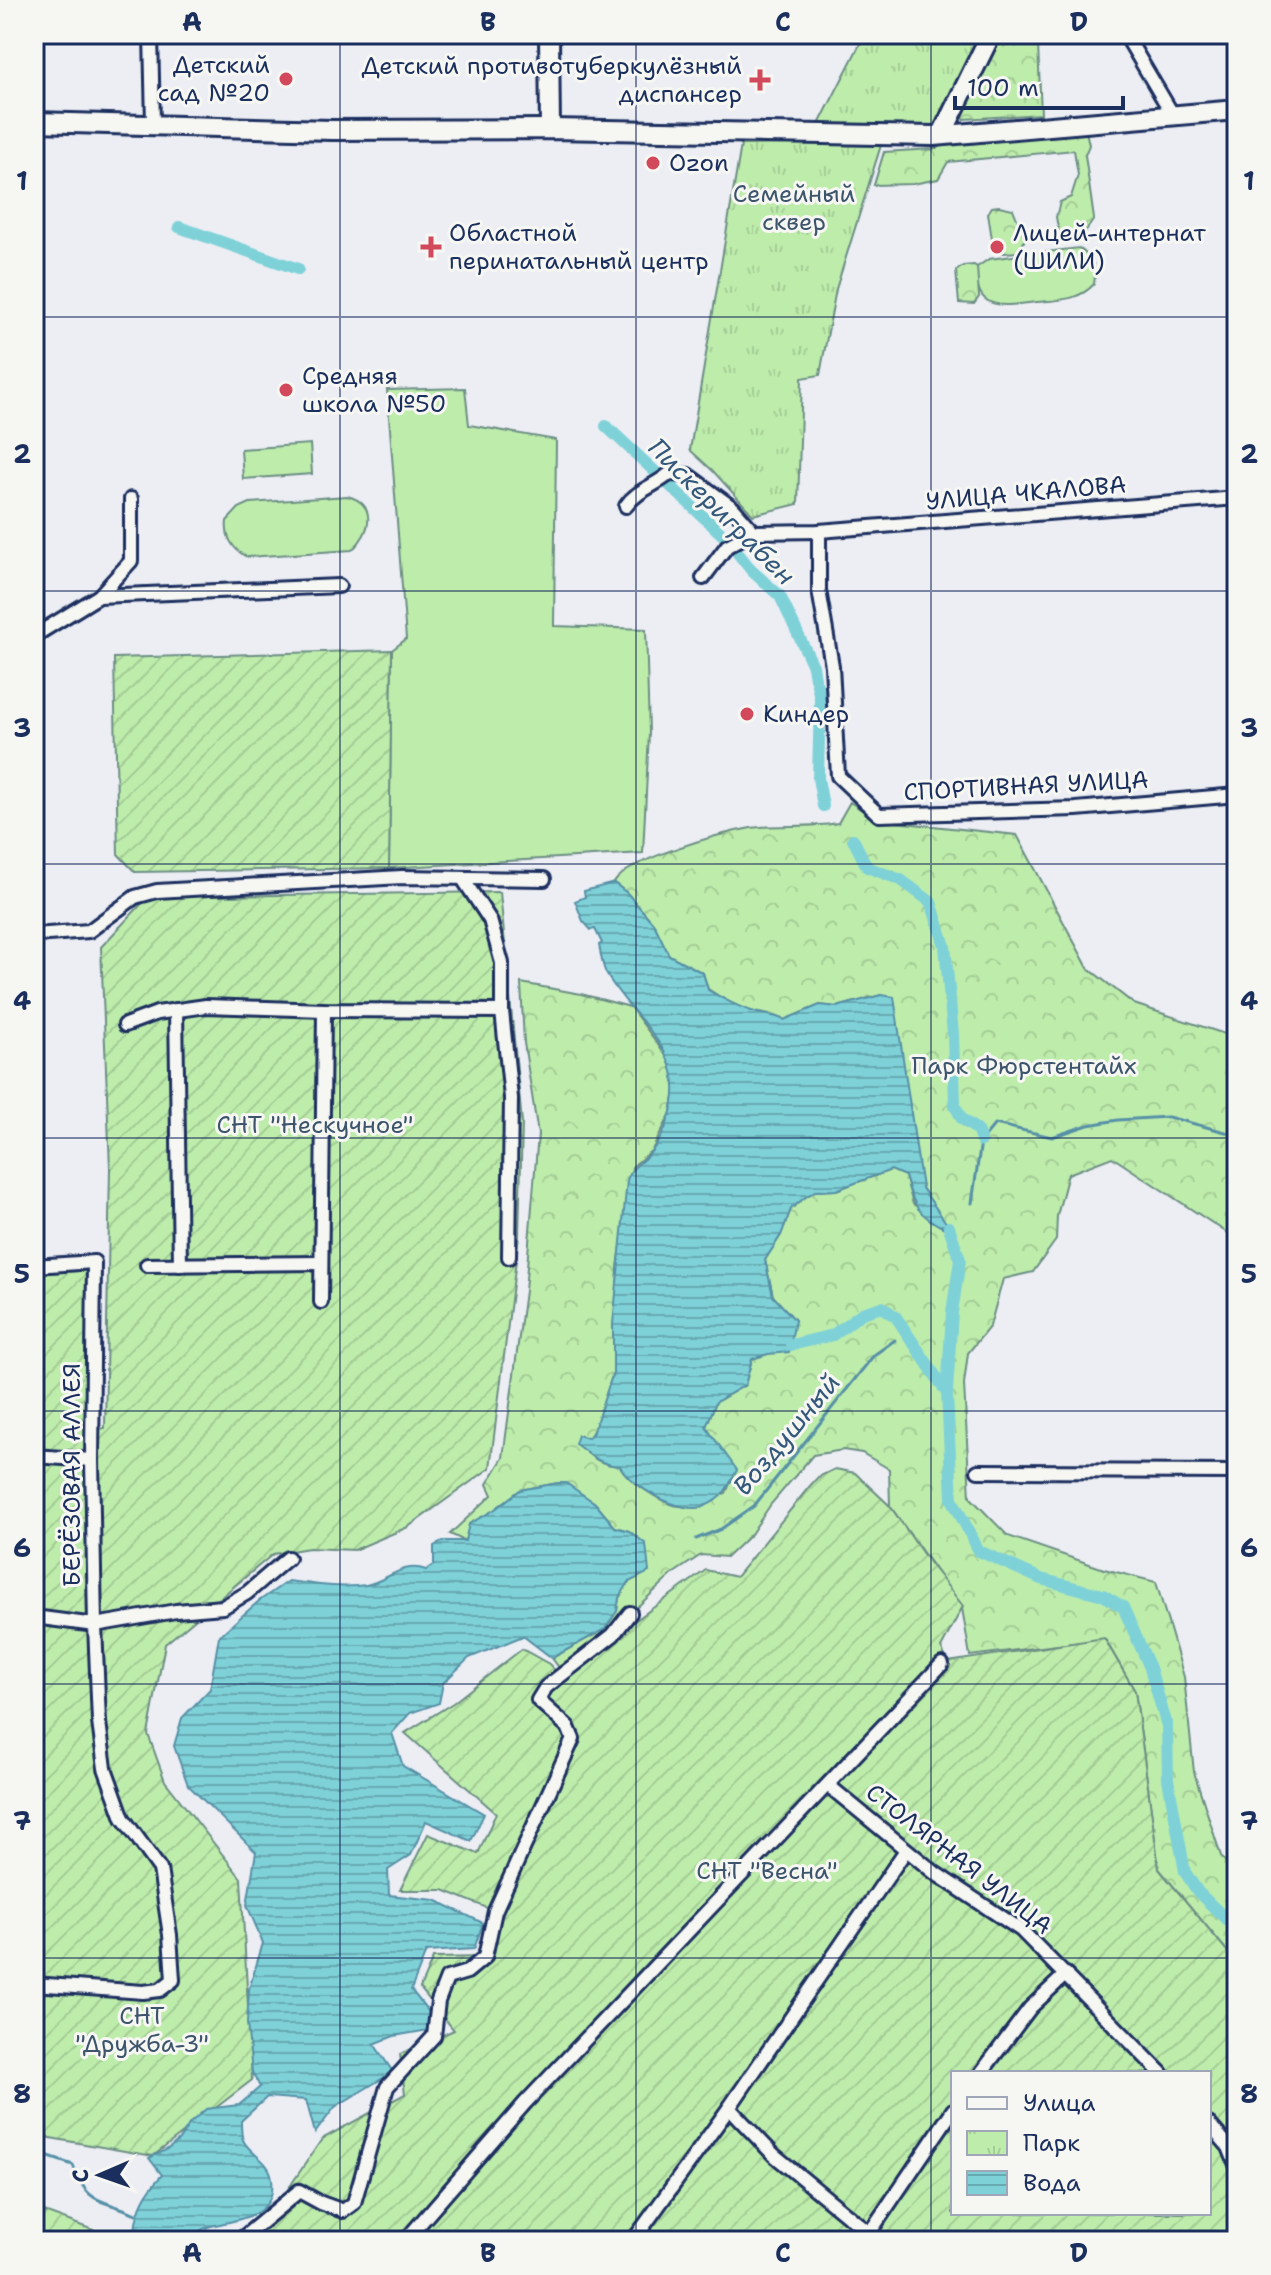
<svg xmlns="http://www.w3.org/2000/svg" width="1271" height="2275" font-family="'Shantell Sans',sans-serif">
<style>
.grass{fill:#beedab;stroke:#6c8e84;stroke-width:2}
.forest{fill:url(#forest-crowns);stroke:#6c8e84;stroke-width:2}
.park{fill:url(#park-tufts);stroke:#6c8e84;stroke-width:2}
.garden{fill:url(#garden-furrows);stroke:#6c8e84;stroke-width:2;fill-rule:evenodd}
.water{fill:url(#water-rules);stroke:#5790a7;stroke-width:2}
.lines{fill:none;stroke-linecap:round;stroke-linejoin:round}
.stream{stroke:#5790a7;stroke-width:3}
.canal{stroke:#7fd1d8;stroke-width:12}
.street-casing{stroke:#1b2f5e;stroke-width:18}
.secondary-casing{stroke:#1b2f5e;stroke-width:24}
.street{stroke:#f6f6f2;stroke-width:12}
.secondary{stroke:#f6f6f2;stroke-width:18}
.grid{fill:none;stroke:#1b2f5e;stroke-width:2;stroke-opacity:0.55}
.poi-dot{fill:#d1495b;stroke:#f6f6f2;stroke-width:3}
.labels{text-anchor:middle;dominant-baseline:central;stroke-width:6;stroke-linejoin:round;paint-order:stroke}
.poi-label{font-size:24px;fill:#1b2f5e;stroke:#f6f6f2;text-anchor:start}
.park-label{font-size:24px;fill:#3c556d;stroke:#f6f6f2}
.street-label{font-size:24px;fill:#1b2f5e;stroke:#f6f6f2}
.water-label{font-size:26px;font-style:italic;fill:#34587c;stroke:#f6f6f2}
.neatline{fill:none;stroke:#1b2f5e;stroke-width:3}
.grid-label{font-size:26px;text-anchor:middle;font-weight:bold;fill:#1b2f5e}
</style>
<defs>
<pattern id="forest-crowns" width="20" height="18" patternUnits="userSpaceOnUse" patternTransform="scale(2)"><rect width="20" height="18" fill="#beedab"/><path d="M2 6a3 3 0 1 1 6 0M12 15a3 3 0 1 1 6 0" fill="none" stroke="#a3cc96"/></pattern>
<pattern id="park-tufts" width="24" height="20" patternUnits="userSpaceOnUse" patternTransform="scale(2)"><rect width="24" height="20" fill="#beedab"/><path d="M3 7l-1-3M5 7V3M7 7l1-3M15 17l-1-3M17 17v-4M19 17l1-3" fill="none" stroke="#a3cc96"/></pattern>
<pattern id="garden-furrows" width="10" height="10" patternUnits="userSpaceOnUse" patternTransform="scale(2)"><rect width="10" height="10" fill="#beedab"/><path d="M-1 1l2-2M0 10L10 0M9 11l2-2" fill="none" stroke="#a3cc96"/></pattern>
<pattern id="water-rules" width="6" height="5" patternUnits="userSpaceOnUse" patternTransform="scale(2)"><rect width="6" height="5" fill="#7fd1d8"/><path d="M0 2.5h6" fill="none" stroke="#67aab2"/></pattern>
</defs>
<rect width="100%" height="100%" fill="#eceef4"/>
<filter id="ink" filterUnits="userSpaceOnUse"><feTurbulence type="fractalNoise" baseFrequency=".0125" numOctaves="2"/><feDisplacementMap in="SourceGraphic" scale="16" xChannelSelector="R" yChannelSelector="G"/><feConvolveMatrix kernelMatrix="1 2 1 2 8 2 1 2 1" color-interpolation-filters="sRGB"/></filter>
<g filter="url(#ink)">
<g class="grass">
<path d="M1079 248C1093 258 1097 267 1094 284 1079 301 1058 300 1037 302 1004 306 973 313 977 267L989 259Z"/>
<polygon points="465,388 469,425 556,440 554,626 646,629 649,733 643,853 389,868 392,650 406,639 387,390"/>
<polygon points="310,444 312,474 243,479 241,449"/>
<path d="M347 496C378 504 371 533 352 550L247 557C233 550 225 537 227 521L239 508 250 503Z"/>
</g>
<g class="forest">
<polygon points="996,34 1047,34 1038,45 1041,114 964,119 956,115"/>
<polygon points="1086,131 1089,145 1085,155 1094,219 1085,232 1069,240 1059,233 1056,217 1060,202 1071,197 1078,175 1074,150 948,162 938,179 913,184 874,185 884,152 933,149 958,141"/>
<polygon points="999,206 1013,209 1025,239 1019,252 1003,253 993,246 988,213 992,207"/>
<polygon points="974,265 977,267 979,297 974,304 959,303 956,271 963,266"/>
<path d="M850 802 876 820 1017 835 1088 968 1134 1004 1237 1038V1234L1226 1232 1112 1157 1068 1174 1057 1216 1056 1240 1033 1272 1003 1279 990 1326 968 1353 964 1384 970 1497 1008 1536 1104 1569 1156 1582 1184 1677 1194 1772 1221 1856 1237 1878V1963L1159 1869 1135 1691 1105 1639 970 1656 962 1608 890 1506 889 1469 862 1453 843 1450 813 1455 771 1504 751 1534 727 1557 701 1555 674 1573 610 1632 560 1669 552 1658 605 1629 617 1611 619 1598 629 1581V1531L615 1527 595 1503 558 1483 520 1490 494 1510 470 1524 465 1541 450 1534 492 1495 487 1484 503 1458 525 1291 538 1134 524 1043 521 983 581 994 630 1007 666 1055 677 1081 671 1113 652 1150 632 1167 618 1267 613 1373 596 1425 583 1449C594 1460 604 1465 620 1466 627 1480 666 1507 682 1506 697 1504 712 1497 726 1493L736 1470 706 1427 716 1402 745 1385 752 1359 768 1354 795 1320 773 1296 765 1260 781 1235 791 1209 804 1198 815 1191 836 1190 891 1170 905 1176 913 1204 948 1227 922 1188 881 995 837 1007 820 1005 784 1020C773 1014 762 1015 751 1011 736 1006 721 998 708 989L703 973 669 955 654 924 627 893 614 883C627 859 722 833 751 828 780 824 809 828 838 823Z"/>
</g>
<polygon class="park" points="865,34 984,34 940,126 887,126 836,289 820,375 802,378 798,504 753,515 713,471 690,450 741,145 809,144"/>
<g class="garden">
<polygon points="392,650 389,868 135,872 118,854 114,658"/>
<polygon points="500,892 522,1123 519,1236 490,1468 408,1527 354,1550 309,1548 273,1554 165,1644 148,1734 165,1781 241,1878 252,2080 153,2156 39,2136 34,2133 34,1274 93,1270 94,1430 105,1428 110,1168 101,947 148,897"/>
<path d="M835 1469 855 1473 890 1506 928 1561 963 1606 941 1648 948 1662 1104 1638 1135 1691 1159 1869 1237 1963V2241H253L322 2139 405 2094 400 2054 454 2030 420 1988 433 1958 485 1957 495 1911 443 1890H400L428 1834 478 1854 496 1813 405 1733 453 1703 522 1649 549 1664 563 1679 596 1657 636 1620 706 1570 736 1577 809 1487 818 1477ZM953 2073H1209V2213H953Z"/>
<polygon points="34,2206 36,2209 123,2241 34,2241"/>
</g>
<g class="water">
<path d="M614 883 627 893 654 924 669 955 703 973 708 990C721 998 736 1006 751 1011 763 1015 773 1014 784 1020L820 1005 837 1007 881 995 894 997 922 1188 949 1227 946 1229C917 1215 914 1206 905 1176L891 1170 836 1190 815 1191 804 1198 791 1209 781 1235 765 1260 773 1296 795 1320 789 1352 768 1354 752 1359 745 1385 716 1402 706 1427 737 1470C729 1486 723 1499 705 1506 682 1516 630 1486 620 1466 597 1464 592 1455 575 1444L578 1435 588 1438 593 1432 613 1373V1324L627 1180C632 1166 640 1164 650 1153 659 1143 666 1128 670 1115 690 1052 635 1023 607 975 602 967 601 955 599 945L602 943 595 929 591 930 583 921 575 901 585 897 584 891Z"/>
<path d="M558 1483H566L595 1503 615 1527 629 1531 646 1544 649 1572 629 1582 619 1598 617 1611 605 1629 552 1658 523 1636 469 1658 443 1683 439 1703 410 1713 392 1733 403 1766 484 1814 471 1841 426 1821 411 1855 388 1870 389 1895 435 1900 483 1923 474 1949 426 1952 411 1990 429 2012V2030L394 2036 374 2044 393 2072 335 2107 315 2133 306 2100 267 2097 241 2121C241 2126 241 2135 243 2140 250 2155 270 2160 272 2179 277 2218 237 2219 211 2226 199 2229 189 2240 177 2241 161 2242 149 2237 135 2231 137 2208 146 2192 162 2175L149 2158 168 2149 179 2140 190 2123 206 2109 239 2105 260 2087 252 2072 247 2023 249 1989 263 1943 247 1905 256 1852 188 1785 174 1746 182 1718 210 1689 219 1636 259 1601 288 1581C312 1584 341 1589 366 1585 388 1581 402 1561 426 1570L434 1565V1546L443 1541H465L469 1524 494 1510 520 1490Z"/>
</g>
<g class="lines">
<g class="stream">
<polyline points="972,1203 981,1141 995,1124 1052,1137 1088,1125 1118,1120 1168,1117 1237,1135"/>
<polyline points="696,1539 721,1529 754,1506 874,1355 895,1340"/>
<path d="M34 2152 73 2165C88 2207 101 2198 136 2214"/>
</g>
<g class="canal">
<polyline points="179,227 298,269"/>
<polyline points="606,426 725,537 752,571 780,596 813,666 815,678"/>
<polyline points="817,685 820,698 818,778 823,806"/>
<polyline points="853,839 867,867 901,880 931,902 945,946 953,1034 955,1106 962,1119 977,1130 981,1141"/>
<polyline points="949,1227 960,1260 952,1312 947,1393 952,1499 979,1551 1041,1579 1103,1595 1123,1607 1150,1668 1167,1726 1168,1779 1185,1872 1198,1892 1237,1930"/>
<polyline points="791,1345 833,1335 862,1313 882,1307 896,1317 947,1393"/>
</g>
<defs>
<g id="street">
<polyline points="151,34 153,124"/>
<polyline points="1125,34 1174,117"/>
<path d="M626 506C637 490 655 486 669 474L688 475 733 508 754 532"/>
<polyline points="819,531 819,590 832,666 838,776 879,815 1076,809 1237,795"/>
<polyline points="703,578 727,546 754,532 819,531 1237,498"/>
<polyline points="99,596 131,561 131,499"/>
<polyline points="34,636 99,596 339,586"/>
<polyline points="463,879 490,920 502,963 502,1011"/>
<polyline points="34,935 89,931 135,897 157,891 402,877 544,879"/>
<polyline points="176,1010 180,1265"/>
<polyline points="125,1025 157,1013 206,1006 324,1010 502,1011 511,1098 509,1257"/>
<polyline points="147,1265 321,1263"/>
<polyline points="34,1266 94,1262 92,1460 95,1625 34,1617"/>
<polyline points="321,1302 324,1010"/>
<polyline points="34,1456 92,1460"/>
<polyline points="978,1471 1237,1472"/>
<polyline points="829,1786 935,1873 1021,1930 1161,2073"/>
<polyline points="34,1984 143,1992 160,1990 173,1980 170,1935 160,1869 123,1818 105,1768 99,1722 95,1625 176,1611 223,1607 247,1593 288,1558"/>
<polyline points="981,2073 1030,2008 1066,1974"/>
<polyline points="729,2108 774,2155 869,2233"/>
<polyline points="1209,2124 1229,2147 1237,2167"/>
<polyline points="239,2241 299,2191 321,2203 343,2211 354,2203 387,2087 434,2036 438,2001 447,1978 467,1972 485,1957 495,1911 573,1739 568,1727 538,1700 546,1687 613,1635 630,1613"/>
<polyline points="405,2241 525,2103 942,1664"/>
<polyline points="633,2241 729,2108 906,1850"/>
<polyline points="864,2241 953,2110"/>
</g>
<g id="secondary">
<polyline points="549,34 550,129"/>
<polyline points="34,122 332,130 550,129 934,136 1237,110"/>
<polyline points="942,134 991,34"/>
</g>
</defs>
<use href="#street" class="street-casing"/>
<use href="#secondary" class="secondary-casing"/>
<use href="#street" class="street"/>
<use href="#secondary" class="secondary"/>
</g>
</g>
<path class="grid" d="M340 34V2241M636 34V2241M931 34V2241M34 317H1237M34 591H1237M34 864H1237M34 1138H1237M34 1411H1237M34 1684H1237M34 1958H1237"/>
<g class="poi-dot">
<circle cx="286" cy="79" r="8"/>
<path d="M756 68h8v8h8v8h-8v8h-8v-8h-8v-8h8z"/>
<circle cx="653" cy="163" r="8"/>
<path d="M427 235h8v8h8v8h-8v8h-8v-8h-8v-8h8z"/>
<circle cx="997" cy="247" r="8"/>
<circle cx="286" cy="390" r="8"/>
<circle cx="747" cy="714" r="8"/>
</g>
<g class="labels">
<g class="poi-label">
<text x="270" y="65" text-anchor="end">Детский<tspan x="270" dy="28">сад №20</tspan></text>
<text x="742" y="66" text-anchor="end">Детский противотуберкулёзный<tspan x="742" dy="28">диспансер</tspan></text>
<text x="669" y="163">Ozon</text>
<text x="449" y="233">Областной<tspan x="449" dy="28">перинатальный центр</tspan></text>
<text x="1013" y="233">Лицей-интернат<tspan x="1013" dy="28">(ШИЛИ)</tspan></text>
<text x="302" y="376">Средняя<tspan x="302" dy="28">школа №50</tspan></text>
<text x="763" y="714">Киндер</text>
</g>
<g class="park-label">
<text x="794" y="194">Семейный<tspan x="794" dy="28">сквер</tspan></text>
<text x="1024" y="1066">Парк Фюрстентайх</text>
<text x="315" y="1125">СНТ "Нескучное"</text>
<text x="767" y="1871">СНТ "Весна"</text>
<text x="142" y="2016">СНТ<tspan x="142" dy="28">"Дружба-3"</tspan></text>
</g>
<g class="street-label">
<text transform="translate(1026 493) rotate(-5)">УЛИЦА ЧКАЛОВА</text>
<text transform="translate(1026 786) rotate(-3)">СПОРТИВНАЯ УЛИЦА</text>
<text transform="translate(72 1475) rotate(-90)">БЕРЁЗОВАЯ АЛЛЕЯ</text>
<text transform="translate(959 1859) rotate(38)">СТОЛЯРНАЯ УЛИЦА</text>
</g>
<g class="water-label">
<text transform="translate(722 511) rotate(45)">Пискериграбен</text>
<text transform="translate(786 1434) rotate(-50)">Воздушный</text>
</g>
</g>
<rect width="1271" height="2275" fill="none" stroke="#f6f6f2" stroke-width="88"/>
<rect x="951" y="2071" width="260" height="144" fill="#f6f6f2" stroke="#9ea6b7" stroke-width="2"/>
<rect x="967" y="2097" width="40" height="12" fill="#f6f6f2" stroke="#9ea6b7" stroke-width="2"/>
<text x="1023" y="2111" font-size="24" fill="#1b2f5e">Улица</text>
<rect x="967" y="2131" width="40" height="24" fill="url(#park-tufts)" stroke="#9ea6b7" stroke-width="2"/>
<text x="1023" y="2151" font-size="24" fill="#1b2f5e">Парк</text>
<rect x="967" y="2171" width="40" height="24" fill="url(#water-rules)" stroke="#9ea6b7" stroke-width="2"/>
<text x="1023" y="2191" font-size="24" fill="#1b2f5e">Вода</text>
<g transform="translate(100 2175) rotate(268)" stroke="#f6f6f2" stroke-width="6" paint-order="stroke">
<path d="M0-6L14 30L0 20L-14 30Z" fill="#1b2f5e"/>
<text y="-12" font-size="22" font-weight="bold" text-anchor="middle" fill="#1b2f5e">С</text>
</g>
<path d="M955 96v12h168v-12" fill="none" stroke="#1b2f5e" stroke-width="4"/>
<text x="967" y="96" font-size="24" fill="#1b2f5e" stroke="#f6f6f2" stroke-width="6" paint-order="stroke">100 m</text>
<rect x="44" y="44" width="1183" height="2187" class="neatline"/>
<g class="grid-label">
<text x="192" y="31">A</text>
<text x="488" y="31">B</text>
<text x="783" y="31">C</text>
<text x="1079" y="31">D</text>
<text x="22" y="190">1</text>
<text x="1249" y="190">1</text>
<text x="22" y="463">2</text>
<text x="1249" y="463">2</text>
<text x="22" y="737">3</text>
<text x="1249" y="737">3</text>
<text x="22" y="1010">4</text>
<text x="1249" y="1010">4</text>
<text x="22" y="1283">5</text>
<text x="1249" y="1283">5</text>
<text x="22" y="1557">6</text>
<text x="1249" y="1557">6</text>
<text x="22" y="1830">7</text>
<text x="1249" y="1830">7</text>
<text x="22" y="2103">8</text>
<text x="1249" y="2103">8</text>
<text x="192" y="2262">A</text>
<text x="488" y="2262">B</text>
<text x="783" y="2262">C</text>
<text x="1079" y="2262">D</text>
</g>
</svg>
